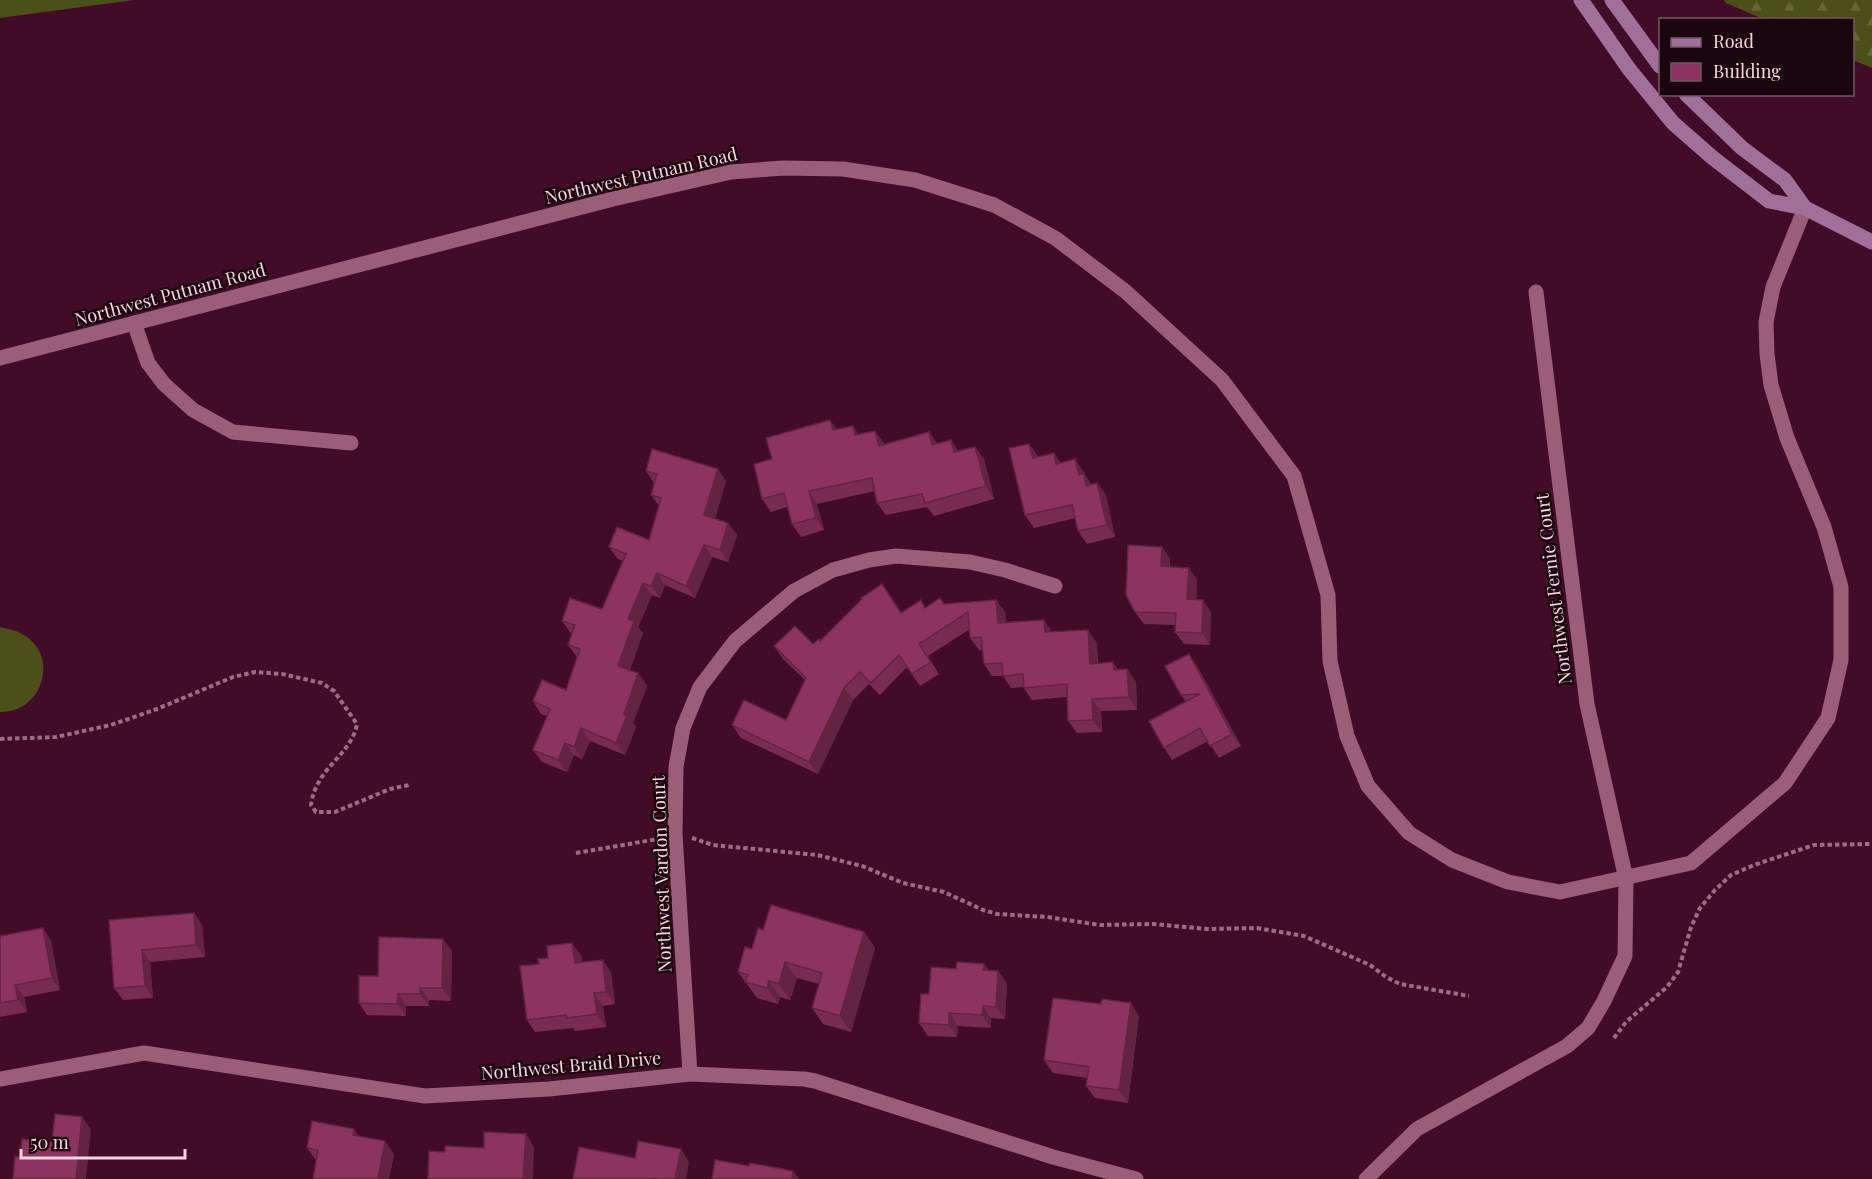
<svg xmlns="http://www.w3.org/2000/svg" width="1872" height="1179" font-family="'Playfair Display',serif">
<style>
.grass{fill:#4b4f18}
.forest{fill:url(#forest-firs)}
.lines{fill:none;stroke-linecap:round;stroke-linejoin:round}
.path{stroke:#9b6e83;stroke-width:4;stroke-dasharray:4.5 3;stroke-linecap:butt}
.street{stroke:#9b5d78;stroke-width:15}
.secondary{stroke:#a07099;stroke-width:15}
.wall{fill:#782c52}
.shaded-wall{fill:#622442}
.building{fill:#8c335f;stroke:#622442;stroke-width:1.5}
.labels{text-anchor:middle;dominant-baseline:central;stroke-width:5;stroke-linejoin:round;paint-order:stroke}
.street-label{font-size:18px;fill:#f8d4e1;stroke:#1b050f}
</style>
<defs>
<pattern id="forest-firs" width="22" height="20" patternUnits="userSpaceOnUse" patternTransform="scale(1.5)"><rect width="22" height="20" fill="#4b4f18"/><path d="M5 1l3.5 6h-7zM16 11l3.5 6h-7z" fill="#666739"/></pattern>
</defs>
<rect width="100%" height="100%" fill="#420c28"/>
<g class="grass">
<polygon points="0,0 134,0 0,18"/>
<path d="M0 627C7 629 16 630 22 634 60 654 44 713 0 712Z"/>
</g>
<polygon class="forest" points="1724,0 1872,0 1872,68 1853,60 1852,20 1763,19 1726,3"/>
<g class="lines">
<g class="path">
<path d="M0 739 56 737 111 725 157 709 233 677 255 672 282 674 322 683 334 691 357 724C351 756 316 767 311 805L316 812H335L390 789 409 785"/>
<polyline points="692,838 713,845 817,855 862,866 903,883 944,892 983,910 997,914 1047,917 1100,925 1153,924 1207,929 1257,928 1304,936 1370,965 1386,977 1400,984 1469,996"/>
<polyline points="576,853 658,839"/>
<polyline points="1614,1038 1626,1022 1667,987 1678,972 1691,927 1700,908 1715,890 1731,875 1754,865 1814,845 1872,844"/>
</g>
<g class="street">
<polyline points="134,323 148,363 164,384 193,410 233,432 351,443"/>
<polyline points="0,358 613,199 731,172 783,168 843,169 915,180 994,205 1055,238 1125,291 1222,380 1294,476 1328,595 1330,661 1347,736 1368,786 1409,833 1452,860 1508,882 1560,892 1691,863 1785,783 1828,718 1841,660 1841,587 1824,527 1787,438 1771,385 1767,354 1766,322 1773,287 1805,208"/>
<polyline points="690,1074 675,834 676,767 683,728 700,687 735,641 794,591 833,570 869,560 896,556 970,562 1005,570 1055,586"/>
<polyline points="0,1079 144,1053 425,1096 549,1089 690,1074 804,1079 815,1081 1053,1157 1136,1179"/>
<polyline points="1366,1179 1417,1129 1567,1046 1588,1028 1604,1001 1625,956 1626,879 1587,704 1536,292"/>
</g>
<g class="secondary">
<polyline points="1581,0 1629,69 1673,123 1713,158 1769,201 1805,208 1872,242"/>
<polyline points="1612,0 1660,66"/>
<polyline points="1686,94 1742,148 1785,180 1805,208"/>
</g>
</g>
<g class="wall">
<polygon points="837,429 858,435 884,444 929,432 937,443 959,451 975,447 984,459 994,499 934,516 927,507 886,515 877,503 875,491 817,504 824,530 801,537 792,524 787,507 771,512 762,499 772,459"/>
<polygon points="1029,444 1038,457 1060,463 1075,459 1091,484 1097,483 1106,495 1115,537 1087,544 1078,531 1075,518 1034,528 1025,515"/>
<polygon points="646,471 726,481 715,519 728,523 737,535 728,562 712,557 695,598 665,585 660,598 652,595 638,627 643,633 629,670 638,673 647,686 633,723 636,727 625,755 590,741 582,759 574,755 567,772 542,762 533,750 547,716 541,714 533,701 566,690 577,657 568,645 572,633 571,633 562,621 602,609 623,561 618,559 609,547 649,540 659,506 651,495 654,483"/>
<polygon points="1162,547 1170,559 1170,567 1189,568 1197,580 1196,599 1211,612 1210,645 1184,644 1175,632 1175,625 1144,624 1135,612"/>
<polygon points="996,600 1005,612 1006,622 1044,620 1052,632 1097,643 1098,663 1118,670 1127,669 1136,682 1137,710 1101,711 1102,732 1077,733 1068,721 1067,697 1032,700 1023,687 1011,688 1003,676 992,676 984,664 982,650 979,650 970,638 970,629 928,656 939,674 920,686 907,667 880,695 869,684 853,700 818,774 741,738 732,725 786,720 805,680 783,659 774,646 813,644 820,641 902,613 926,608 944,604"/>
<polygon points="1197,666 1241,746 1219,758 1208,741 1172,760 1164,748 1186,702 1181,695"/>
<polygon points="194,913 202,925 205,957 150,962 153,998 123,1000 114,988 109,920"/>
<polygon points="43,928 51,941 60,990 24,997 27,1012 0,1017 0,936"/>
<polygon points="763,930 864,932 875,948 851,1032 823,1024 812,1008 819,984 797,978 790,1000 780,997 778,1004 757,998 738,972"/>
<polygon points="452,951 451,1001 429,1000 429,1006 406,1006 406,1016 367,1015 359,1003 378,976"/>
<polygon points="581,955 582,962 611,972 615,1004 603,1006 606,1027 575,1031 573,1028 535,1032 527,1020 539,964"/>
<polygon points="984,964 989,971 998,971 1007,984 1005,1019 991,1018 991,1028 958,1026 957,1037 928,1036 919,1023 929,994 956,969"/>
<polygon points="1101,1004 1139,1016 1128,1103 1095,1098 1086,1086 1087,1078 1053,1073 1044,1060"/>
<polygon points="359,1137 394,1154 389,1179 313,1179 316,1160 307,1148"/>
</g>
<g class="shaded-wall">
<polygon points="830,420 839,432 833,430"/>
<polygon points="853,426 861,438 855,435"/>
<polygon points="875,431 884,443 887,458 879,446"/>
<polygon points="929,432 937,444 932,445"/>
<polygon points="951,440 959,452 954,452"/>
<polygon points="1029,444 1038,456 1041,471 1033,458"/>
<polygon points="975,447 984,459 994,499 986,486"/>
<polygon points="1054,453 1063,466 1056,464"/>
<polygon points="1075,459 1092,486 1095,498 1079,475"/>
<polygon points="718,469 726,481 712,528 704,515"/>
<polygon points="1097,483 1106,495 1115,537 1107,525"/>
<polygon points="809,491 817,504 824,530 816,518"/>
<polygon points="728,523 737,535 728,562 720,550"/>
<polygon points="704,545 712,557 695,598 686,586"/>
<polygon points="1162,547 1170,559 1169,579 1161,566"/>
<polygon points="1189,568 1197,580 1196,611 1187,599"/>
<polygon points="657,573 665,585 660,598 651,586"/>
<polygon points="643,583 652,595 638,627 643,633 627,679 618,666 628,619"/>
<polygon points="996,600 1005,612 1007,635 998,623"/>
<polygon points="1203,600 1211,612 1210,645 1202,633"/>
<polygon points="1044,620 1052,632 1045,632"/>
<polygon points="1088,630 1097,643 1098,676 1090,664"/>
<polygon points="1189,654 1197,666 1241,746 1232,734"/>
<polygon points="1113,662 1122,675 1114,670"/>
<polygon points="1127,669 1136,682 1137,710 1129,697"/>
<polygon points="638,673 647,686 633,723 636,727 625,755 616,743 624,714"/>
<polygon points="844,688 853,700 818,774 809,762"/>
<polygon points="1092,699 1101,711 1102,732 1093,720"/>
<polygon points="581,728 590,741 582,759 574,747"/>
<polygon points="565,743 574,755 567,772 558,760"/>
<polygon points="194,913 202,925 205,957 196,945"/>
<polygon points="43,928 51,941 60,990 52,978"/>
<polygon points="864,932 875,948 851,1032 840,1016"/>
<polygon points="443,939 452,951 451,1001 442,988"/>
<polygon points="572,943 581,955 583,975 575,963"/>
<polygon points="142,950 150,962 153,998 145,986"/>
<polygon points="603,960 611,972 615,1004 606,992"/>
<polygon points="785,962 797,978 790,1000 779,984"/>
<polygon points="984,964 993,976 983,970"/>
<polygon points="998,971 1007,984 1005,1019 996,1007"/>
<polygon points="769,981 780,997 778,1004 767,988"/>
<polygon points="15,985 24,997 27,1012 18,1000"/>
<polygon points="420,988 429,1000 429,1006 420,994"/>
<polygon points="594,993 603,1006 606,1027 597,1014"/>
<polygon points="398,994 406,1006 406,1016 397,1004"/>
<polygon points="1131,1003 1139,1016 1128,1103 1119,1090"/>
<polygon points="983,1006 991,1018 991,1028 982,1015"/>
<polygon points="949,1013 958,1026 957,1037 949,1025"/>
<polygon points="82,1117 91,1129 86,1179 76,1179"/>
<polygon points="354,1129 363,1142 353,1135"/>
<polygon points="526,1134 534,1147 533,1179 523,1179"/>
<polygon points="385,1141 394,1154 389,1179 378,1179"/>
<polygon points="681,1149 689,1162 686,1179 675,1179"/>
<polygon points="793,1171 799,1179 792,1179"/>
</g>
<g class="building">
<polygon points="830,420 833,430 853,426 855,435 875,431 879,446 929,432 932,445 951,440 954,452 975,447 986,486 925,503 922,494 877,503 872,478 809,491 816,518 792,524 784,493 762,499 754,464 772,459 766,438"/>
<polygon points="1029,444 1033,458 1054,453 1056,464 1075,459 1079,475 1084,473 1086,486 1097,483 1107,525 1078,531 1072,505 1025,515 1009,448"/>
<polygon points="652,449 718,469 704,515 728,523 720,550 704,545 686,586 657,573 651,586 643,583 628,619 634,621 618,666 638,673 624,714 627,715 616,743 581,728 574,747 565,743 558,760 533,750 550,709 533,701 542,680 566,690 580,649 568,645 575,625 562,621 570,598 602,609 626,554 609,547 617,527 649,540 661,498 651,495 657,474 646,471"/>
<polygon points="1128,545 1162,547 1161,566 1189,568 1187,599 1203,600 1202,633 1175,632 1176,613 1135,612 1126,595"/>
<polygon points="882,584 901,613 921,600 925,608 940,598 944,604 996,600 998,623 1044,620 1045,632 1088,630 1090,664 1113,662 1114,670 1127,669 1129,697 1092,699 1093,720 1068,721 1067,684 1024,688 1023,674 1003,676 1002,663 984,664 981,637 970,638 968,612 919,644 931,662 912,674 899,655 871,683 860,672 844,688 809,762 732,725 744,700 786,720 806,678 774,646 795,626 813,644 819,639 820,641 862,599 861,598"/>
<polygon points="1189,654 1232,734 1210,746 1200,728 1164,748 1149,721 1200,694 1181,695 1165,666"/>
<polygon points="771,905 864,932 840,1016 812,1008 822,973 785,962 779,984 769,981 767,988 745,982 748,975 738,972 745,947 752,949 758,928 763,930"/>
<polygon points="194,913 196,945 142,950 145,986 114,988 109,920"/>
<polygon points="43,928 52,978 15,985 18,1000 0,1003 0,936"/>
<polygon points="379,937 443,939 442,988 420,988 420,994 398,994 397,1004 359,1003 359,976 378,976"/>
<polygon points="572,943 575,963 603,960 606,992 594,993 597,1014 567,1018 566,1015 527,1020 520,966 539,964 538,959 548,958 547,946"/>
<polygon points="957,962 984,964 983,970 998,971 996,1007 983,1006 982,1015 949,1013 949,1025 919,1023 921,994 929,994 931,967 956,969"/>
<polygon points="1053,998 1101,1004 1102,999 1131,1003 1119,1090 1086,1086 1089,1067 1044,1060"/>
<polygon points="55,1114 82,1117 76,1179 13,1179 15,1156 20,1157 22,1139 52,1142"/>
<polygon points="312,1121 354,1129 353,1135 385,1141 378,1179 313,1179 318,1150 307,1148"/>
<polygon points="484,1132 526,1134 523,1179 428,1179 429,1151 445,1152 445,1146 484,1148"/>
<polygon points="638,1141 681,1149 675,1179 659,1179 653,1178 653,1179 573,1179 579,1147 635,1158"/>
<polygon points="715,1160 749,1166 750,1163 793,1171 792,1179 712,1179"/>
</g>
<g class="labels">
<g class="street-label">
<text transform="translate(641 175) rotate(-13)">Northwest Putnam Road</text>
<text transform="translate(170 294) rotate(-15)">Northwest Putnam Road</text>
<text transform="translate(1553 589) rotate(-97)">Northwest Fernie Court</text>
<text transform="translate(661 874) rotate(-92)">Northwest Vardon Court</text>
<text transform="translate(571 1065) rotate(-5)">Northwest Braid Drive</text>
</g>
</g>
<rect x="1659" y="18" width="195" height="78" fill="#1b050f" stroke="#735863" stroke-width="1.5"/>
<rect x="1671" y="38" width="30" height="9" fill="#a07099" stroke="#735863" stroke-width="1.5"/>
<text x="1713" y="48" font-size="18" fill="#f8d4e1">Road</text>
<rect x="1671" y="63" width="30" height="18" fill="#8c335f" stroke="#735863" stroke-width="1.5"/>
<text x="1713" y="78" font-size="18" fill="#f8d4e1">Building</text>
<path d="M21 1149v9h164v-9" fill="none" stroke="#f8d4e1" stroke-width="3"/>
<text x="30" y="1149" font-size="18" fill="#f8d4e1" stroke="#1b050f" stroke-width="4.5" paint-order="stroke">50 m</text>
</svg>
